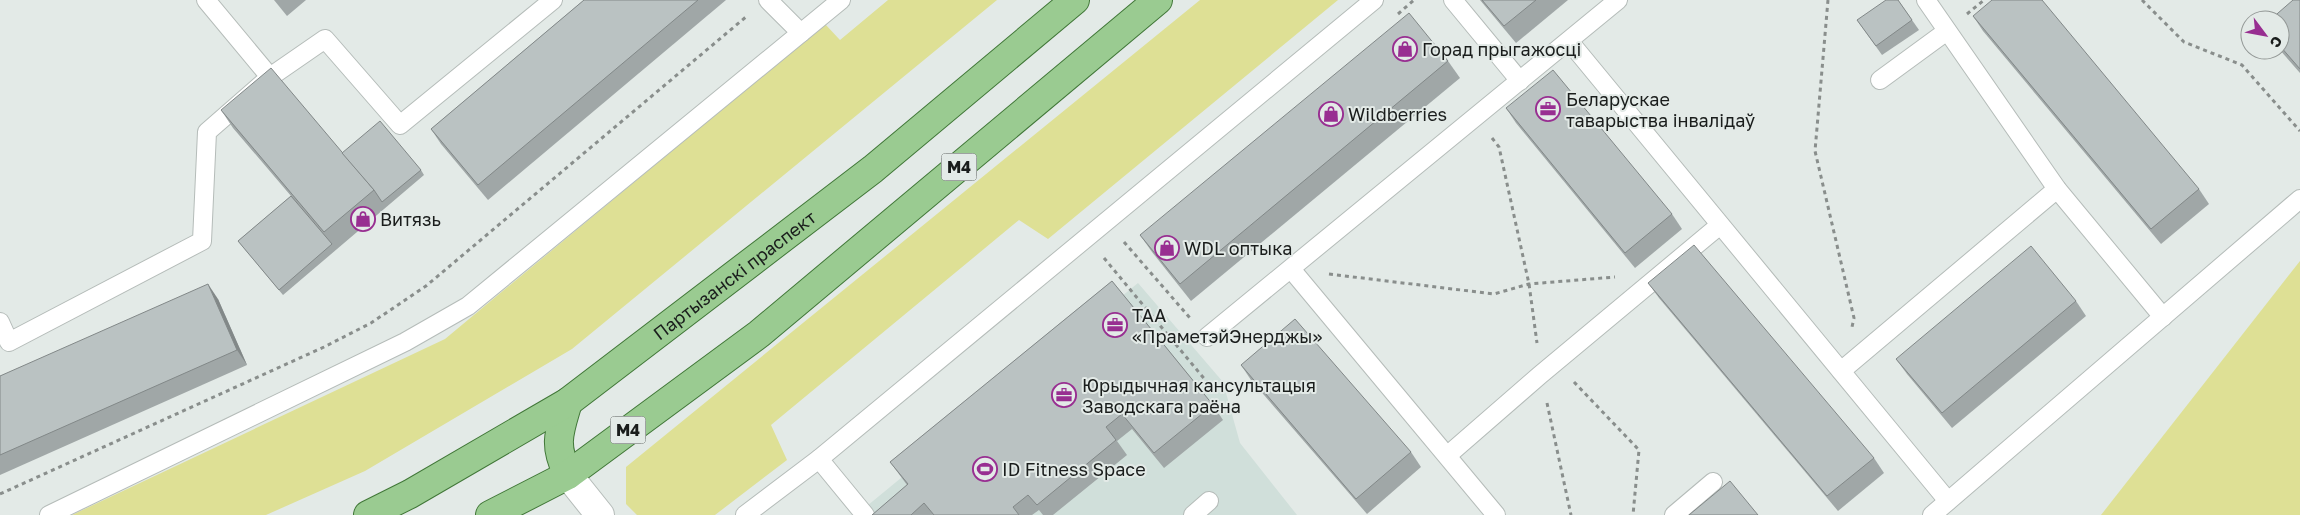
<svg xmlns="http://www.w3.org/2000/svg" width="2300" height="515" font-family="'Golos Text',sans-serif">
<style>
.built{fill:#d0dfda}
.green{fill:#dee095}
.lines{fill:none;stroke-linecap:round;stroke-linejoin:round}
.service-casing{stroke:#b5bcb9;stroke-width:20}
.minor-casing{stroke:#b5bcb9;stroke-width:30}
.primary-casing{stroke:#417738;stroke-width:30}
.path{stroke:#898e8c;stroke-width:3;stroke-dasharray:4 4;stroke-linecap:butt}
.service{stroke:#fff;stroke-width:18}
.minor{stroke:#fff;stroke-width:28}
.primary{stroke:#9acb91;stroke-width:28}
.wall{fill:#a0a7a7}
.shaded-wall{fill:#828888}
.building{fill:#bac2c2;stroke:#828888}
.labels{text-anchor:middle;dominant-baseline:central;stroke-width:4;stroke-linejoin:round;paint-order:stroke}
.shield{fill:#e3eae7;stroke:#565a59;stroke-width:1}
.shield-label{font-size:16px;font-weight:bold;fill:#1a1d1c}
.poi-label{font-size:18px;fill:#1a1d1c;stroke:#e3eae7;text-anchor:start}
.street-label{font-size:18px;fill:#1a1d1c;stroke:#e3eae7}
</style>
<rect width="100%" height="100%" fill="#e3eae7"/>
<polygon class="built" points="1138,283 1223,382 1240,443 1297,515 856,515"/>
<g class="green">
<polygon points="888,0 997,0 572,349 365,471 266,515 72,515 445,339 825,24 840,40"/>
<polygon points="1200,0 1338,0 1048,239 1019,220 771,425 787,460 715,515 637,515 626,504 626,467"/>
<polygon points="2300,261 2300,515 2101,515"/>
</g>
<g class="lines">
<defs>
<g id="service">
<polyline points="768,0 801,33"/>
<polyline points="1453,0 1520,81"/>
<polyline points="1926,0 2057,189 2163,317"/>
<polyline points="1569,41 1948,501"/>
<polyline points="270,77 325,39 400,125 553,0"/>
<polyline points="1880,80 1947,31"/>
<polyline points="1291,269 1496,515"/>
<polyline points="0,322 9,342 202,241 207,132 270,77 206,0"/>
<polyline points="1207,337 1618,0"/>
<polyline points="1841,371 2057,189"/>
<polyline points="1448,455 1540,375 1720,225"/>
<polyline points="819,459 865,515"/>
<polyline points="49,515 405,342 468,306 841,0"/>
<polyline points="745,515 819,459 1374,0"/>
<polyline points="1193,515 1209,501"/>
<polyline points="1674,515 1713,482"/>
<polyline points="1932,515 2300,199"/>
</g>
<polyline id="minor" points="568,475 600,515"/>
<g id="primary">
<path d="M568 475C553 444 559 433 568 402"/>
<path id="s1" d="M368 515 410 494 568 402 873 169 1075 0"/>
<polyline points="490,515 568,475 759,334 1158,0"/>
</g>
</defs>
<use href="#service" class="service-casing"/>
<use href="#minor" class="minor-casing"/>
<use href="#primary" class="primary-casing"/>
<g class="path">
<polyline points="1828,0 1815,151 1854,318 1852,327"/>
<polyline points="2142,0 2184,42 2242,65 2300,131"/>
<polyline points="1398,14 1414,0"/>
<polyline points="1967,14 1984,0"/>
<polyline points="1492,138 1499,147 1529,284 1537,343"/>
<polyline points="1124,242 1190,318"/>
<polyline points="1104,258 1207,382"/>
<polyline points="1329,274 1494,294 1529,284 1615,277"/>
<polyline points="1574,382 1639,450 1633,515"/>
<polyline points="1547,403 1571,515"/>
<polyline points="0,494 324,347 371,323 426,286 747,16"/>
</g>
<use href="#service" class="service"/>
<use href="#minor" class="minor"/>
<use href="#primary" class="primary"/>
</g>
<g class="wall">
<polygon points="274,0 306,0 287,16"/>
<polygon points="584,0 726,0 488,200 441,144 431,129"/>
<polygon points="1480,0 1568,0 1516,43"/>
<polygon points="1898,0 1919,30 1882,55 1857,20"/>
<polygon points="2300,0 2300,73 2280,50 2280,20"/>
<polygon points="1973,16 2199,189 2209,204 2161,244 1983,31"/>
<polygon points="1448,61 1460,78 1191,301 1152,252 1140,235"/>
<polygon points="1506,108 1672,214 1682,229 1635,268 1516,123"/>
<polygon points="221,110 342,153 421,170 424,175 283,295 238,241 291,196 233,128"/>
<polygon points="1112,281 1213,405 1223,420 1164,468 1132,429 1117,441 1127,455 1053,515 1043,515 1039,510 1032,515 872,515 907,485 890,462"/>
<polygon points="1648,283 1874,458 1884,473 1838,511 1659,298"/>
<polygon points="218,299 247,365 0,475 0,376"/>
<polygon points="2076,301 2086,316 1952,428 1907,374 1896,359"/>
<polygon points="1241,365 1411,452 1421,467 1367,514 1251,380"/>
</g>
<polygon class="shaded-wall" points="208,284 218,299 247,365 237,350"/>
<g class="building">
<polygon points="584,0 698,0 478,185 431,129"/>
<polygon points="1482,0 1536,0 1504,26"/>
<polygon points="1886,0 1898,0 1912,20 1876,46 1857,20"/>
<polygon points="1992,0 2042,0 2199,189 2151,229 1973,16"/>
<polygon points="2293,0 2300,0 2300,69 2280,46 2280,20 2270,20"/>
<polygon points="1409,13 1448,61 1180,284 1140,235"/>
<polygon points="271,68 374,190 324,232 221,110"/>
<polygon points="1553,70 1672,214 1625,253 1506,108"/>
<polygon points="380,121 421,170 382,202 374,190 342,153"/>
<polygon points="291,196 332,244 279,290 238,241"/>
<polygon points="1694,245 1874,458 1827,496 1648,283"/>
<polygon points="2031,246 2076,301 1942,413 1896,359"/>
<polygon points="1112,281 1213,405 1154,453 1122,414 1106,427 1116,440 1037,505 1028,495 1013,507 1019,515 934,515 924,503 911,515 872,515 908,484 890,462"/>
<polygon points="208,284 237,350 0,455 0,376"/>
<polygon points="1295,319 1411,452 1356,499 1241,365"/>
<polygon points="1730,481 1758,515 1689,515"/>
</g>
<defs>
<symbol id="shop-ring" viewBox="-11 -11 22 22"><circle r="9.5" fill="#e3eae7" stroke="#982e91" stroke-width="1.5"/><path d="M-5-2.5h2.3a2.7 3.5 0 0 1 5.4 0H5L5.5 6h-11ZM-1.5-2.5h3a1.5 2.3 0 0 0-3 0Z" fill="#982e91"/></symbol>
<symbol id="office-ring" viewBox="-11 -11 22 22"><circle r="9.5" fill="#e3eae7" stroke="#982e91" stroke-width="1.5"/><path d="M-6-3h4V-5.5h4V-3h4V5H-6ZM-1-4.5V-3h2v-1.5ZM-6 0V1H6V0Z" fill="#982e91"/></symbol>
<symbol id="stadium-ring" viewBox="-11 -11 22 22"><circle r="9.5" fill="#e3eae7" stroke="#982e91" stroke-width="1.5"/><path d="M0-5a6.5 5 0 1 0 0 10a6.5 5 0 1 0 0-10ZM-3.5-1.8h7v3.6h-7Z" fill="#982e91"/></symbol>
</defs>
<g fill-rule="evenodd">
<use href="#shop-ring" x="1391" y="35" width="28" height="28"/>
<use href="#office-ring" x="1534" y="95" width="28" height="28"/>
<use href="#shop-ring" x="1317" y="100" width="28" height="28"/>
<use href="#shop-ring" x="349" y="205" width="28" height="28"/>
<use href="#shop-ring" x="1153" y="234" width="28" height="28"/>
<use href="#office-ring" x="1101" y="311" width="28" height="28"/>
<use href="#office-ring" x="1050" y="381" width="28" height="28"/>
<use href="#stadium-ring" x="971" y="455" width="28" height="28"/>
</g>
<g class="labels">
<g class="shield">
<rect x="941.5" y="153.5" width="35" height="27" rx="4"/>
<rect x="610.5" y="416.5" width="35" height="27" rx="4"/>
</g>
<g class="shield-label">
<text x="959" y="167">М4</text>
<text x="628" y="430">М4</text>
</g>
<g class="poi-label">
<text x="1422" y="49">Горад прыгажосці</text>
<text x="1566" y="99">Беларускае<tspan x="1566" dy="21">таварыства інвалідаў</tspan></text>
<text x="1348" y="114">Wildberries</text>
<text x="380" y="219">Витязь</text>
<text x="1184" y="248">WDL оптыка</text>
<text x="1132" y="315">ТАА<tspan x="1132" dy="21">«ПраметэйЭнерджы»</tspan></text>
<text x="1082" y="385">Юрыдычная кансультацыя<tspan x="1082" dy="21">Заводскага раёна</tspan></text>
<text x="1002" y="469">ID Fitness Space</text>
</g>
<g class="street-label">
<text stroke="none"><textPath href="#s1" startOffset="439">Партызанскі праспект</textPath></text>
</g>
</g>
<g transform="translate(2265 35) rotate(122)"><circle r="24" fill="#e3eae7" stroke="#939896"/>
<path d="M0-4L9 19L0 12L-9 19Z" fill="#982e91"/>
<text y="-8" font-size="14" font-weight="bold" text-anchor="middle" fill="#1a1d1c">С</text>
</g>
</svg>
